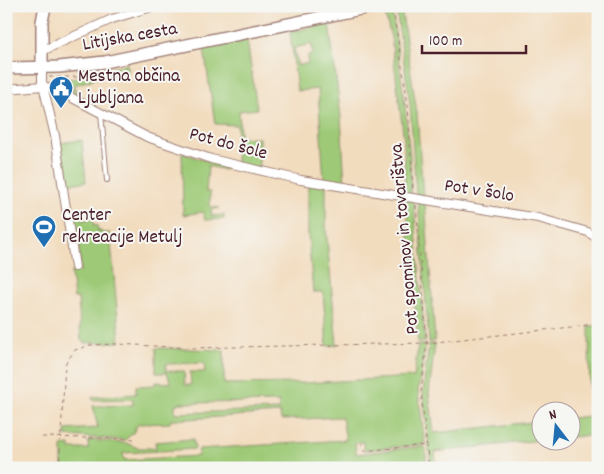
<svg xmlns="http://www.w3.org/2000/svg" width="604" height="474" font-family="Dekko,sans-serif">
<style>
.green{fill:#9eca77;stroke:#747451;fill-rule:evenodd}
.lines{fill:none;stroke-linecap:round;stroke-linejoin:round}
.lane-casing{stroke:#9e7e74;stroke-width:6}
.street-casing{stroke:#9e7e74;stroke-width:10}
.secondary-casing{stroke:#9e7e74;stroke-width:14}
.path{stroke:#9e7e74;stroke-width:1;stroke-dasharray:4 4;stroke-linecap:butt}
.lane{stroke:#fff;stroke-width:4}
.street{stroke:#fff;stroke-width:8}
.secondary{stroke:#fff;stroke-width:11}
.labels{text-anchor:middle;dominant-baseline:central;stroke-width:4;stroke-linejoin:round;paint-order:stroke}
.street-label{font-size:19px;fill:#4a1f2b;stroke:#f6f6f2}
.poi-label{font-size:19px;fill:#4a1f2b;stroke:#f6f6f2;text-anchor:start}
</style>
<rect width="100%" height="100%" fill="#f6f6f2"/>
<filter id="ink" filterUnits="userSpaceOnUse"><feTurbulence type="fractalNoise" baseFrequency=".02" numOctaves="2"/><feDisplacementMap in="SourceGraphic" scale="10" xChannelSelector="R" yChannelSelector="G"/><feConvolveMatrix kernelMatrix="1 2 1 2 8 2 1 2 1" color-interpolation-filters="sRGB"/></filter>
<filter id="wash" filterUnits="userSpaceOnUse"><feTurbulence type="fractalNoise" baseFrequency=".0096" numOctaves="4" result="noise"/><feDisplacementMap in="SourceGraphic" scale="20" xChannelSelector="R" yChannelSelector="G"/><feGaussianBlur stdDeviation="1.12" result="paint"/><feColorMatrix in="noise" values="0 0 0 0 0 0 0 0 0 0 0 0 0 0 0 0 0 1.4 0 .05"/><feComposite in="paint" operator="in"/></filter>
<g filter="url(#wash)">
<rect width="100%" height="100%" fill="#f2dcbe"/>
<g class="green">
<polygon points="401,7 417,114 423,197 417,197 416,194 410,104 396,8"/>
<polygon points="392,10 405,106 410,156 411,195 405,195 404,140 391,37 384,11"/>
<path d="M329 23 341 117 345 185 324 182 318 89 297 91 290 32ZM311 44 313 54 308 56V63L298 66 294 48Z"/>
<polygon points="247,40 257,109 239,111 240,137 259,138 259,171 236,166 237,125 215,124 204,49"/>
<path d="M127 64 128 72 110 74 74 85 75 90 78 91 77 95 71 91 74 87 69 84 66 89 60 80C83 78 105 70 127 64Z"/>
<polygon points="82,140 86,182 64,184 59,143"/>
<polygon points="182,153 225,167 225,170 208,166 206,192 210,192 210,207 219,208 211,210 212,216 224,215 224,219 205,220 203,212 183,215"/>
<polygon points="308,184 326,186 326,229 337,345 327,346 323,292 313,292 308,234"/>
<polygon points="406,199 412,200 414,204 425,342 418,342"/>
<polygon points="418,201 425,202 435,341 429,342"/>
<polygon points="82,213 82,220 93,219 94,226 97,225 98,231 101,231 102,233 110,233 120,342 86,343 81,340 78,298 74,298 71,272 81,271 77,226 73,225 72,214"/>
<polygon points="589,326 598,326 598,468 593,468 590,435 572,437 572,418 590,416"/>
<polygon points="429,344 435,344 429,393 434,433 541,421 541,440 435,452 436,468 431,468 423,392"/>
<path d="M418 345H425L418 392 425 444 364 450 363 442 355 443 356 454 425 446 427 468H62V446L70 445V449H88L89 440 126 443 138 448H156L155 442 193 439 195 449 123 453 124 460 198 456 199 449 346 440 342 417 281 420 280 413 171 420 170 423 138 424 133 433 125 440 66 436 65 430 98 428 93 406 133 405V399L93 400 92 397 136 394V386L155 385 156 382 171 383 167 373H156V348L224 350V384L301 383 414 377ZM204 363 205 372H190L191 385H185L184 371H166V364ZM279 402V410L175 413V405L180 403Z"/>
</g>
</g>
<g filter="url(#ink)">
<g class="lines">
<defs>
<polyline id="lane" points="101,113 107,180"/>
<g id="street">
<polyline points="42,51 112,19 155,6"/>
<polyline points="42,67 42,81 55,136 75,267"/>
<polyline points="6,89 43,86 57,90 147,137 211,159 301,180 538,218 588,232 598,239"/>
</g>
<g id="secondary">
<polyline points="42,67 42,22 45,6"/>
<polyline points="6,68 59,67 105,62 375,6"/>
</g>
</defs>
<use href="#lane" class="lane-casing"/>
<use href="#street" class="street-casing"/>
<use href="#secondary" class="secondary-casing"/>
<g class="path">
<polyline points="393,9 408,105 413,191"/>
<polyline points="49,77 76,77 87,73"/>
<polyline points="416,205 427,344 421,392 429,468"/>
<polyline points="42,437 134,439"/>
<polyline points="362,443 363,451 426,445"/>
<polyline points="59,468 65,364 75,350 90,345 117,344 190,348 427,343 598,324"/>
</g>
<use href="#lane" class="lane"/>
<use href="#street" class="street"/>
<use href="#secondary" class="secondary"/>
</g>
</g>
<defs>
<symbol id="civic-pin" viewBox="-11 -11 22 30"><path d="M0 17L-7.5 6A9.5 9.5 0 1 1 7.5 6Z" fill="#1f6fb2" stroke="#f6f6f2"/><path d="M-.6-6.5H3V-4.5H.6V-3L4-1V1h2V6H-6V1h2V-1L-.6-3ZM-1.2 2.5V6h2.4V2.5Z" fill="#fff"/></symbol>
<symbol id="stadium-pin" viewBox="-11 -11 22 30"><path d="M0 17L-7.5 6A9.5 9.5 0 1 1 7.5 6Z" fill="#1f6fb2" stroke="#f6f6f2"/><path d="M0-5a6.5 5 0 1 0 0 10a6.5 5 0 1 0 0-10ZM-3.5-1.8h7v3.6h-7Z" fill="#fff"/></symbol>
</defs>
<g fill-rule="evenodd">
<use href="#civic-pin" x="47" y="74" width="28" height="38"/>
<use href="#stadium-pin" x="30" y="213" width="28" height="38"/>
</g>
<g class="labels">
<g class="street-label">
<text transform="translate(130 38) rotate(-10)">Litijska cesta</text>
<text transform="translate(228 145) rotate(15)">Pot do šole</text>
<text transform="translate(479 192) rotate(9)">Pot v šolo</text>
<text transform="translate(406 239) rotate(-95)">Pot spominov in tovarištva</text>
</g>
<g class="poi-label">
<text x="78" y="77">Mestna občina<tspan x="78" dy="22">Ljubljana</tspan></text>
<text x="62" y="216">Center<tspan x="62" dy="22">rekreacije Metulj</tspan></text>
</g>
</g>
<rect width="604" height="474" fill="none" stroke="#f6f6f2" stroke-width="25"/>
<g transform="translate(556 426) rotate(344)"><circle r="24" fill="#f6f6f2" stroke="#b1a0a2"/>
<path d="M0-4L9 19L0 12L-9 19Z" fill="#1f6fb2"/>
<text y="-8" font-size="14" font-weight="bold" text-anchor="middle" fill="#4a1f2b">N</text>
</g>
<path d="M422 45v8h104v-8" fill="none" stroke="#4a1f2b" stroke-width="2.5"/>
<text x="429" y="45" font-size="15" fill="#4a1f2b" stroke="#f6f6f2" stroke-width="4" paint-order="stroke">100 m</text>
</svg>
